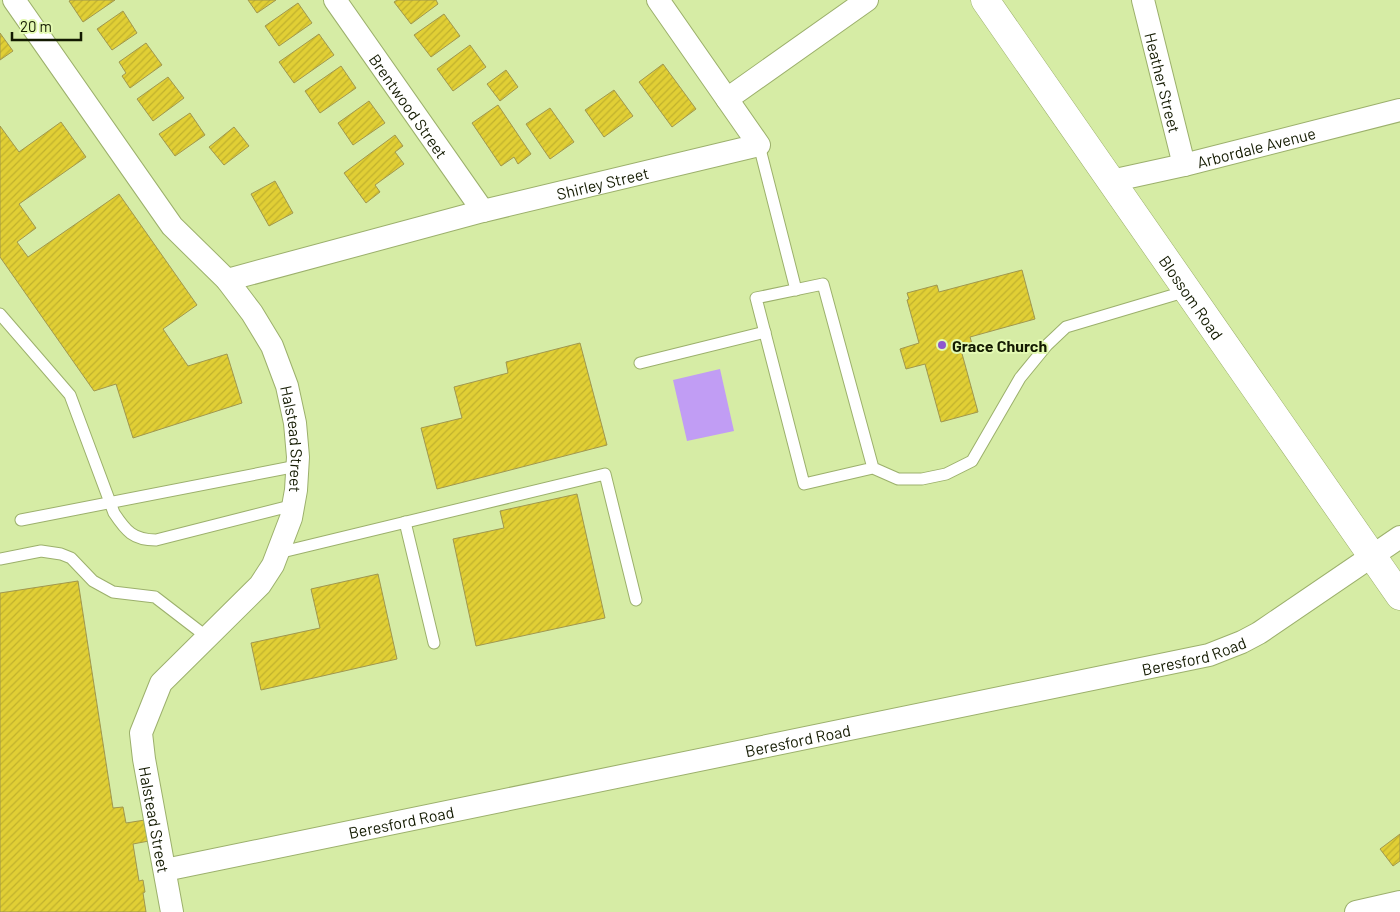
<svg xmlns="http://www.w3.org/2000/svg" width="1400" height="912" font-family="Barlow,sans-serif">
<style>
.green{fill:#c19df4}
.building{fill:url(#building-hatch);stroke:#a0974f}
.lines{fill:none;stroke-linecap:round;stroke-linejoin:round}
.lane-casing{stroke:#9cb06c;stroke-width:13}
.street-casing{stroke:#9cb06c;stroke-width:24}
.secondary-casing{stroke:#9cb06c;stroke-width:29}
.lane{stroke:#fff;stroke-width:11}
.street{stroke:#fff;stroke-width:22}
.secondary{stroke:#fff;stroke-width:28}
.poi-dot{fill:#8e56ce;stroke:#e3f9b2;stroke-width:2}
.labels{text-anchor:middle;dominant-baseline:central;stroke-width:4;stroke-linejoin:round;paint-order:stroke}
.street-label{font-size:16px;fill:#131a01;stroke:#e3f9b2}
.poi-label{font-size:16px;font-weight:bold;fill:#131a01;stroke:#e3f9b2;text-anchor:start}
</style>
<defs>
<pattern id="building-hatch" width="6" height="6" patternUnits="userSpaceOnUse" patternTransform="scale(1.25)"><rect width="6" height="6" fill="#e1cf35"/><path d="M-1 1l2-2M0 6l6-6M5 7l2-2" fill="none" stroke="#c0b12d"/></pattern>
</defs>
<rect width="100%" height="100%" fill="#d6eca5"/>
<polygon class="green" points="720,369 734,431 687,441 673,380"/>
<g class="building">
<polygon points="71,0 115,0 83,22 69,1"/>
<polygon points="248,0 276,0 257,13"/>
<polygon points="397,0 436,0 438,4 411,24 394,2"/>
<polygon points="298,3 312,23 279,46 265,26"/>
<polygon points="123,11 137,33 112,50 97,29"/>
<polygon points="444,14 460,36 431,57 414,35"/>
<polygon points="0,33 13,51 0,60"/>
<polygon points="319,34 334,55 294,83 279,62"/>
<polygon points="146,43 162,65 130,88 122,76 126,73 119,62"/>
<polygon points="470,45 486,67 453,91 437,69"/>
<polygon points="663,64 696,109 672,127 639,82"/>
<polygon points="341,66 356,88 320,113 305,91"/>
<polygon points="506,70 518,87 500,101 487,84"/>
<polygon points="168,77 184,98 153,121 137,99"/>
<polygon points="614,90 633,116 604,137 585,110"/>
<polygon points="369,101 385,123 353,145 338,123"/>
<polygon points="498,105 531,154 518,164 514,157 501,166 472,123"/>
<polygon points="550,108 574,142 550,159 526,124"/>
<polygon points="190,113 205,135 175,156 159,134"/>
<polygon points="61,122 86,157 19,204 36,228 17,242 28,257 119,194 197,305 163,329 188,366 227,354 242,403 133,438 116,384 94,391 0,257 0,126 19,152"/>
<polygon points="234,127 249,146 224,165 209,147"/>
<polygon points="395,135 403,146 395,152 404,164 375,185 380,192 366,203 344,173"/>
<polygon points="275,181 293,213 269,226 251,194"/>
<polygon points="1022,270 1035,319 970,337 973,347 961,350 978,412 941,422 925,364 906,369 900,349 919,343 907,300 909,299 907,293 937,285 939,292"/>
<polygon points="580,343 607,445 437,489 421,428 462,418 454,387 508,373 506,362"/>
<polygon points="577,494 605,618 476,646 453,539 504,528 500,511"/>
<polygon points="378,574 397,659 261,690 251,643 320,628 311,589"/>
<polygon points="78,581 113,808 123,807 126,823 151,819 154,840 133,844 139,881 143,880 145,892 143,893 146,912 0,912 0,593"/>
<polygon points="1400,834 1400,861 1393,866 1380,849"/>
</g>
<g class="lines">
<defs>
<g id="lane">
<polyline points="759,145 796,290"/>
<path d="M0 314 70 395 114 513C126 531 133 540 156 540L294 505"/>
<polyline points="640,363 765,332"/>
<polyline points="873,468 823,284 756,298 804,484 873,468 898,479 922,479 946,474 972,461 1020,378 1047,345 1066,327 1187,291"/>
<polyline points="21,520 297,466"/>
<polyline points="405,522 434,643"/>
<polyline points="278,553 605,474 636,600"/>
<polyline points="0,559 41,551 61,554 71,558 93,581 113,592 155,597 207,637"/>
</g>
<g id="street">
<path id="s1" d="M14 0 172 226 227 280 252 313 272 346 287 386 295 423 298 457 296 490 291 518 273 565 260 585 161 683 141 733 144 759 172 912"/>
<path id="s2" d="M335 0 483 211"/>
<path id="s3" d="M1143 0 1184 165"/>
<polyline points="727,99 867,0"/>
<path id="s4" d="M1111 181 1184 165 1400 110"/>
<path id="s5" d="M227 280 483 211 759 145 658 0"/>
<path id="s6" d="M165 870 1209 655 1242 642 1259 633 1400 537"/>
<polyline points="1356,912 1400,902"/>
</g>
<g id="secondary">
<path id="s7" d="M985 0 1400 596"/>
</g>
</defs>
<use href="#lane" class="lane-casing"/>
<use href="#street" class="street-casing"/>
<use href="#secondary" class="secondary-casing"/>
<use href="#lane" class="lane"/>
<use href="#street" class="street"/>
<use href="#secondary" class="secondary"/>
</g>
<circle class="poi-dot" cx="942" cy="345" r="5"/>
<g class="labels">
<g class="street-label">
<text stroke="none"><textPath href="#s3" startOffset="85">Heather Street</textPath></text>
<text stroke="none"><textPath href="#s2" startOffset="129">Brentwood Street</textPath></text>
<text stroke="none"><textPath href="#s4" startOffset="149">Arbordale Avenue</textPath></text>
<text stroke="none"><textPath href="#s5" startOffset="388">Shirley Street</textPath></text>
<text stroke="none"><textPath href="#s7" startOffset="362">Blossom Road</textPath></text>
<text stroke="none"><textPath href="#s1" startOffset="529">Halstead Street</textPath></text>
<text stroke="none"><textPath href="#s6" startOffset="1051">Beresford Road</textPath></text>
<text stroke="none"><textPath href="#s6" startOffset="646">Beresford Road</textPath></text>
<text stroke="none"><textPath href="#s1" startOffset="964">Halstead Street</textPath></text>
<text stroke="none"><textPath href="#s6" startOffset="241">Beresford Road</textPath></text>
</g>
<g class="poi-label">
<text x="952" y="345">Grace Church</text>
</g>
</g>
<path d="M12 32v8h69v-8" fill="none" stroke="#131a01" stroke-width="2.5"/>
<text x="20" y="32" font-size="15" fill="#131a01" stroke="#e3f9b2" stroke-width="4" paint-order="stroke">20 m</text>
</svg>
